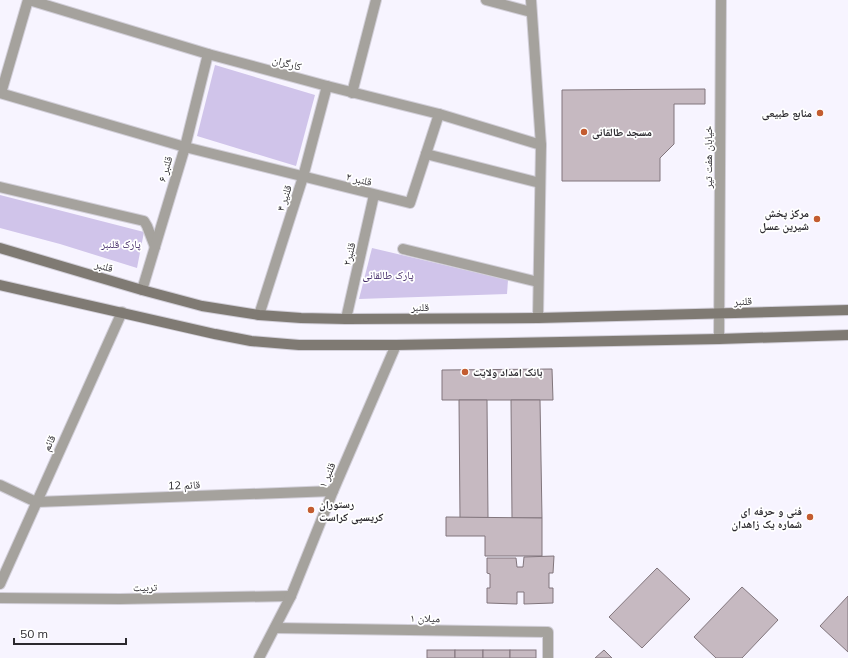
<svg xmlns="http://www.w3.org/2000/svg" width="848" height="658" font-family="Mulish,'Noto Naskh Arabic',sans-serif">
<style>
.green{fill:#d0c4ea}
.building{fill:#c6b9c1;stroke:#81757c}
.lines{fill:none;stroke-linecap:round;stroke-linejoin:round}
.minor-casing{stroke:#d2cfd9;stroke-width:12}
.tertiary-casing{stroke:#d2cfd9;stroke-width:12}
.secondary-casing{stroke:#d2cfd9;stroke-width:12}
.minor{stroke:#a5a29d;stroke-width:10}
.tertiary{stroke:#a5a29d;stroke-width:10}
.secondary{stroke:#7f7a73;stroke-width:10}
.poi-dot{fill:#c35c30;stroke:#fff;stroke-width:1.5}
.labels{text-anchor:middle;dominant-baseline:central;stroke-width:3.5;stroke-linejoin:round;paint-order:stroke}
.street-label{font-size:11px;fill:#2b292e;stroke:#fff}
.poi-label{font-size:11px;font-weight:bold;fill:#2b292e;stroke:#fff;text-anchor:end}
.park-label{font-size:11px;fill:#422966;stroke:#fff}
</style>
<rect width="100%" height="100%" fill="#f7f4ff"/>
<g class="green">
<polygon points="215,65 315,95 296,166 197,136"/>
<polygon points="0,195 144,232 137,268 60,244 0,228"/>
<polygon points="372,248 508,280 507,294 359,299"/>
</g>
<g class="building">
<polygon points="705,89 705,104 674,104 674,144 660,158 660,181 562,181 562,90"/>
<polygon points="552,369 553,400 442,400 442,370"/>
<polygon points="459,400 487,400 488,518 460,518"/>
<polygon points="511,400 540,400 542,518 512,518"/>
<polygon points="446,517 542,518 542,556 485,556 485,536 446,536"/>
<polygon points="554,556 553,573 549,573 549,588 553,588 553,603 524,604 524,592 517,592 517,604 487,603 487,588 490,588 490,574 487,573 487,558 516,558 517,567 523,567 524,557"/>
<polygon points="657,568 690,599 642,648 609,617"/>
<polygon points="742,587 778,620 742,658 716,658 694,637"/>
<polygon points="848,596 848,652 820,626"/>
<rect x="427" y="650" width="28" height="8"/>
<rect x="455" y="650" width="28" height="8"/>
<rect x="483" y="650" width="27" height="8"/>
<rect x="510" y="650" width="26" height="8"/>
<polygon points="604,650 612,658 595,658"/>
</g>
<g class="lines">
<defs>
<g id="minor">
<polyline points="29,0 208,54 327,86 439,114 541,145"/>
<polyline points="486,0 531,12"/>
<polyline points="0,93 185,147 410,203 439,114"/>
<polyline points="1,93 28,0"/>
<polyline points="352,93 376,0"/>
<polyline points="426,154 540,183"/>
<polyline points="0,187 144,221 147,226 155,247"/>
<polyline points="403,249 538,282"/>
<polyline points="142,290 185,147 208,54"/>
<polyline points="259,315 303,177 327,86"/>
<polyline points="346,319 374,195"/>
<polyline points="0,485 36,502 333,491"/>
<polyline points="0,598 120,599 291,596"/>
<polyline points="275,628 548,632 548,658"/>
<polyline points="259,658 291,596 333,491 396,345"/>
</g>
<g id="tertiary">
<polyline points="531,0 541,145 538,318"/>
<polyline points="719,339 721,0"/>
<polyline points="0,584 122,312"/>
</g>
<g id="secondary">
<polyline points="0,248 142,290 202,306 259,315 301,318 346,319 538,318 848,310"/>
<polyline points="0,285 215,334 251,341 299,345 396,345 719,339 848,335"/>
</g>
</defs>
<use href="#minor" class="minor-casing"/>
<use href="#tertiary" class="tertiary-casing"/>
<use href="#secondary" class="secondary-casing"/>
<use href="#minor" class="minor"/>
<use href="#tertiary" class="tertiary"/>
<use href="#secondary" class="secondary"/>
</g>
<g class="poi-dot">
<circle cx="820" cy="113" r="4"/>
<circle cx="584" cy="132" r="4"/>
<circle cx="817" cy="219" r="4"/>
<circle cx="465" cy="372" r="4"/>
<circle cx="311" cy="510" r="4"/>
<circle cx="810" cy="517" r="4"/>
</g>
<g class="labels">
<g class="street-label">
<text transform="translate(287 63) rotate(15)">کارگران</text>
<text transform="translate(708 157) rotate(-90)">خیابان هفت تیر</text>
<text transform="translate(165 169) rotate(-74)">قلنبر ۶</text>
<text transform="translate(359 179) rotate(14)">قلنبر ۲</text>
<text transform="translate(284 198) rotate(-72)">قلنیر ۴</text>
<text transform="translate(349 254) rotate(-77)">قلنبر۲</text>
<text transform="translate(104 266) rotate(16)">قلنبر</text>
<text transform="translate(743 301) rotate(-2)">قلنبر</text>
<text x="420" y="307">قلنبر</text>
<text transform="translate(49 443) rotate(-66)">قائم</text>
<text transform="translate(327 475) rotate(-67)">قلنبر ۱</text>
<text transform="translate(184 485) rotate(-2)">قائم 12</text>
<text transform="translate(145 587) rotate(-1)">تربیت</text>
<text transform="translate(425 618) rotate(1)">میلان ۱</text>
</g>
<g class="poi-label">
<text x="812" y="113">منابع طبیعی</text>
<text x="592" y="132" text-anchor="start">مسجد طالقانی</text>
<text x="809" y="213">مرکز پخش<tspan x="809" dy="13">شیرین عسل</tspan></text>
<text x="473" y="372" text-anchor="start">بانک امداد ولایت</text>
<text x="319" y="504" text-anchor="start">رستوران<tspan x="319" dy="13">کریسپی کراست</tspan></text>
<text x="802" y="511">فنی و حرفه ای<tspan x="802" dy="13">شماره یک زاهدان</tspan></text>
</g>
<g class="park-label">
<text x="121" y="244">پارک قلنبر</text>
<text x="388" y="275">پارک طالقانی</text>
</g>
</g>
<path d="M14 638v6h112v-6" fill="none" stroke="#2b292e" stroke-width="2"/>
<text x="20" y="638" font-size="12" fill="#2b292e" stroke="#ffffff" stroke-width="3" paint-order="stroke">50 m</text>
</svg>
